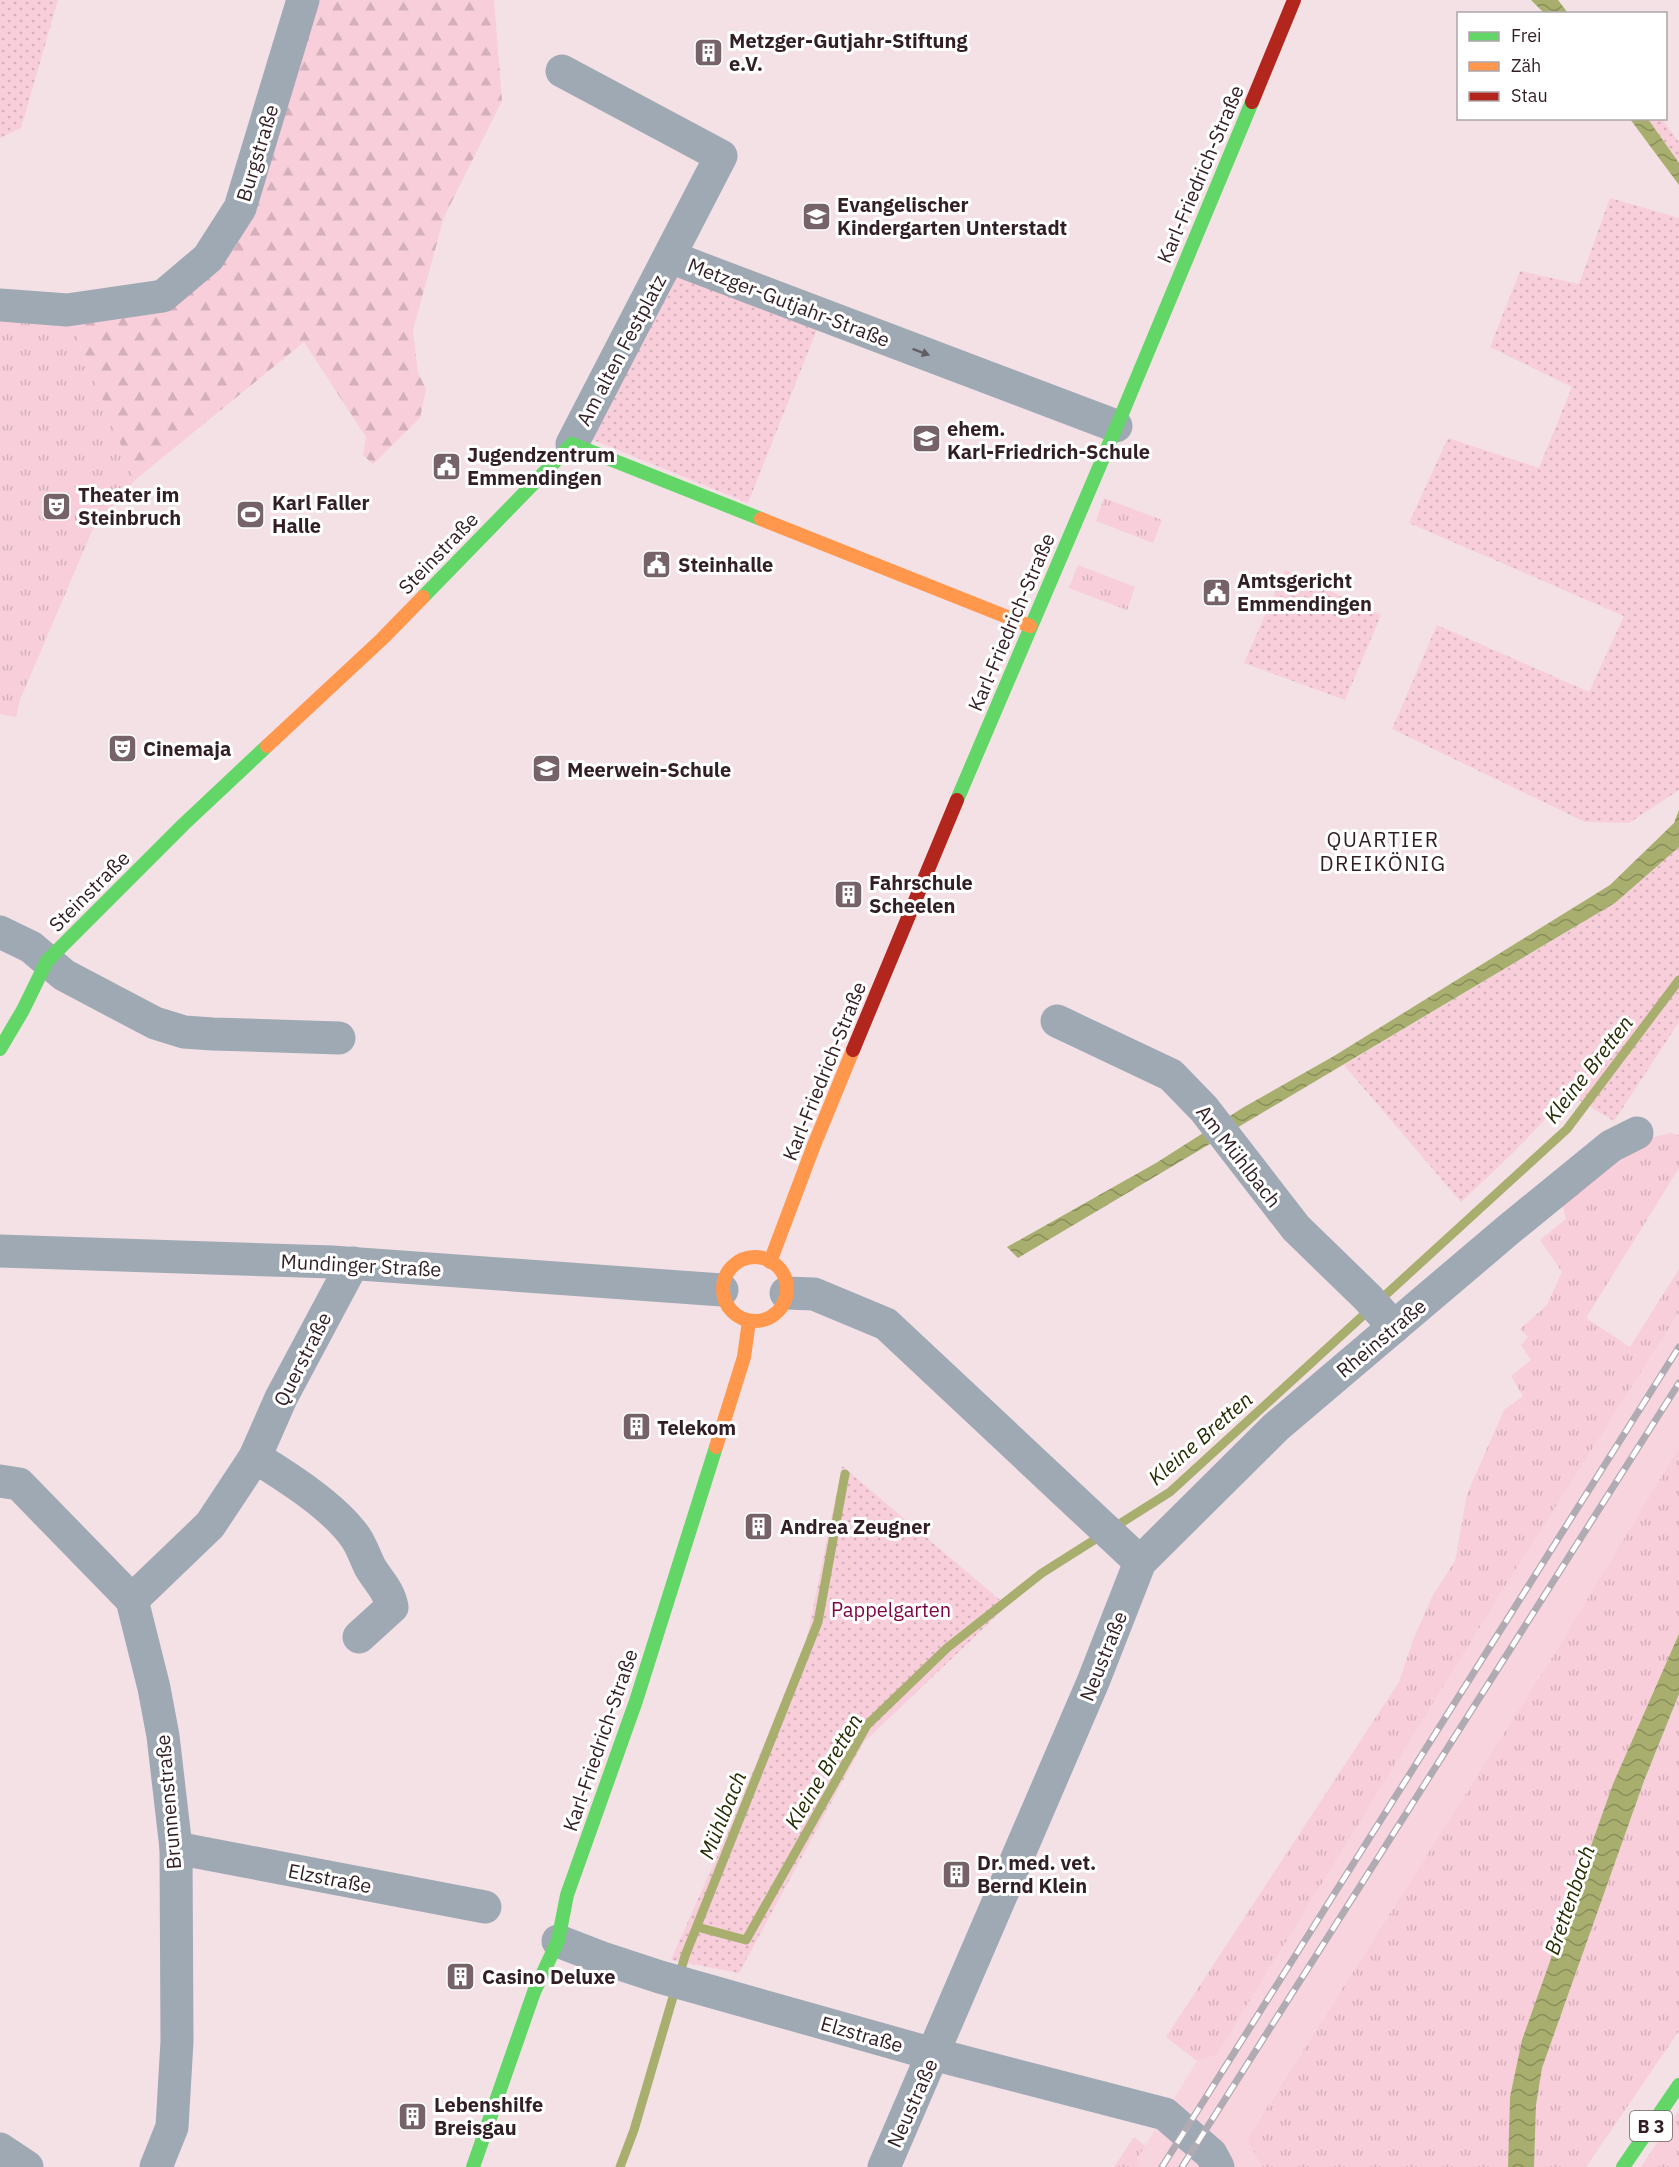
<svg xmlns="http://www.w3.org/2000/svg" width="1679" height="2167" font-family="'IBM Plex Sans',sans-serif">
<style>
.built{fill:#f7d4de}
.grass{fill:url(#grass-tufts)}
.forest{fill:url(#forest-firs)}
.park{fill:url(#park-dots)}
.water{fill:url(#water-waves)}
.lines{fill:none;stroke-linecap:round;stroke-linejoin:round}
.stream{stroke:#a8af6e;stroke-width:9}
.street{stroke:#9fa9b3;stroke-width:33}
.fast{stroke:#63d668;stroke-width:14}
.slow{stroke:#ff974d;stroke-width:14}
.jam{stroke:#b3261e;stroke-width:14}
.rail-casing{stroke:#b0abb3;stroke-width:7}
.rail{stroke:#fff;stroke-width:4.5;stroke-dasharray:14;stroke-linecap:butt}
.oneway{fill:#635d65}
.labels{text-anchor:middle;dominant-baseline:central;stroke-width:6;stroke-linejoin:round;paint-order:stroke}
.shield{fill:#fff;stroke:#706266;stroke-width:1.5}
.shield-label{font-size:18px;font-weight:bold;fill:#321f25}
.poi-label{font-size:20px;font-weight:bold;fill:#321f25;stroke:#fff;text-anchor:start}
.street-label{font-size:20px;fill:#321f25;stroke:#fff}
.park-label{font-size:20px;fill:#7d0442;stroke:#fff}
.neighbourhood-label{font-size:21px;letter-spacing:1.5px;fill:#321f25;stroke:#fff}
.water-label{font-size:21px;font-style:italic;fill:#262d04;stroke:#fff}
</style>
<defs>
<pattern id="grass-tufts" width="24" height="20" patternUnits="userSpaceOnUse" patternTransform="scale(1.5)"><rect width="24" height="20" fill="#f7ceda"/><path d="M3 7l-1-3M5 7V3M7 7l1-3M15 17l-1-3M17 17v-4M19 17l1-3" fill="none" stroke="#d4b0bb"/></pattern>
<pattern id="forest-firs" width="22" height="20" patternUnits="userSpaceOnUse" patternTransform="scale(1.5)"><rect width="22" height="20" fill="#f7ceda"/><path d="M5 1l3.5 6h-7zM16 11l3.5 6h-7z" fill="#d4b0bb"/></pattern>
<pattern id="park-dots" width="8" height="8" patternUnits="userSpaceOnUse" patternTransform="scale(1.5)"><rect width="8" height="8" fill="#f7ceda"/><path d="M2 2h.1M6 6h.1" fill="none" stroke="#d4b0bb" stroke-width="1.8" stroke-linecap="round"/></pattern>
<pattern id="water-waves" width="16" height="10" patternUnits="userSpaceOnUse" patternTransform="scale(1.5)"><rect width="16" height="10" fill="#a8af6e"/><path d="M0 5q4-4 8 0t8 0" fill="none" stroke="#898e5a"/></pattern>
</defs>
<rect width="100%" height="100%" fill="#f3e1e6"/>
<polygon class="built" points="1679,1312 1679,1448 1553,1656 1247,2138 1262,2167 1139,2167 1137,2159 1197,2061 1216,2055 1507,1583"/>
<g class="grass">
<polygon points="0,320 72,324 135,480 92,531 20,700 16,717 0,714"/>
<polygon points="1104,498 1162,520 1153,543 1096,521"/>
<polygon points="1078,565 1135,587 1127,610 1069,588"/>
<polygon points="1670,1133 1679,1135 1679,1168 1586,1318 1630,1347 1679,1269 1679,1312 1507,1583 1216,2055 1197,2061 1166,2037 1399,1682 1413,1640 1433,1595 1455,1561 1467,1494 1504,1410 1523,1396 1511,1376 1531,1360 1521,1345 1528,1337 1520,1329 1547,1305 1562,1272 1540,1240 1566,1219 1561,1199 1643,1140"/>
<polygon points="1679,1448 1679,1634 1510,2097 1508,2167 1262,2167 1247,2139 1553,1656"/>
<polygon points="1679,1694 1679,2031 1586,2167 1534,2167 1536,2105 1542,2068 1644,1781"/>
<polygon points="1679,2110 1679,2167 1641,2167"/>
<polygon points="1134,2137 1145,2146 1137,2159 1139,2167 1114,2167"/>
</g>
<polygon class="forest" points="316,0 494,0 502,101 444,217 413,330 418,373 426,389 420,418 373,464 363,455 366,437 304,342 135,480 72,324 223,259"/>
<g class="park">
<polygon points="0,0 58,0 21,128 0,138"/>
<polygon points="1648,119 1662,119 1679,142 1679,163"/>
<polygon points="1610,198 1679,218 1679,790 1629,823 1585,822 1392,729 1437,625 1589,692 1624,616 1409,523 1448,438 1539,468 1572,387 1490,347 1520,271 1579,284"/>
<polygon points="672,273 818,327 748,503 586,437"/>
<polygon points="1285,570 1381,615 1345,700 1244,663"/>
<polygon points="1679,847 1679,1022 1614,1121 1569,1094 1514,1152 1461,1202 1344,1065 1615,903"/>
<polygon points="842,1466 1007,1606 864,1742 739,1973 671,1960 734,1818 807,1638"/>
</g>
<g class="water">
<polygon points="1531,0 1558,0 1568,13 1544,13"/>
<polygon points="1630,119 1648,119 1679,163 1679,185"/>
<polygon points="1679,810 1679,847 1615,903 1018,1258 1007,1247 1156,1163 1244,1107 1334,1056 1610,885 1674,823"/>
<polygon points="1679,1634 1679,1694 1644,1781 1542,2068 1536,2105 1534,2167 1508,2167 1510,2097 1522,2040 1613,1784"/>
</g>
<g class="lines">
<g class="stream">
<polyline points="697,1927 746,1940 867,1725 947,1648 1042,1573 1170,1492 1567,1129 1679,980"/>
<polyline points="620,2167 634,2130 685,1956 818,1622 845,1474"/>
</g>
<g class="street">
<polyline points="562,71 721,156 572,444"/>
<polyline points="670,257 1116,426"/>
<polyline points="0,305 67,310 163,296 208,258 240,208 303,0"/>
<polyline points="0,932 31,947 64,975 155,1023 184,1032 213,1034 339,1038"/>
<polyline points="1057,1021 1171,1075 1204,1109 1296,1228 1368,1298 1394,1327"/>
<polyline points="0,1251 332,1262 722,1290"/>
<polyline points="786,1293 814,1294 886,1324 1140,1562"/>
<path d="M255 1457C287 1477 335 1507 356 1538 362 1547 365 1557 370 1567 378 1581 389 1590 392 1607L359 1637"/>
<polyline points="0,1481 19,1484 132,1600 154,1688 163,1736 176,1848 177,2041 172,2127 156,2167"/>
<polyline points="132,1600 210,1525 255,1457 281,1398 353,1263"/>
<polyline points="176,1848 485,1907"/>
<polyline points="558,1941 602,1958 660,1977 933,2054 1165,2114 1211,2154 1218,2167"/>
<polyline points="0,2149 27,2167"/>
<polyline points="884,2167 1093,1682 1140,1562 1276,1427 1508,1230 1611,1146 1637,1133"/>
</g>
<g class="fast">
<polyline points="423,597 572,444 761,519"/>
<polyline points="957,800 1124,409 1252,102"/>
<polyline points="0,1049 23,1010 47,961 184,824 267,746"/>
<polyline points="473,2167 534,1992 558,1941 567,1895 636,1701 716,1447"/>
<polyline points="1623,2167 1679,2085"/>
</g>
<g class="slow">
<polyline points="761,519 1030,626"/>
<polyline points="267,746 382,639 423,597"/>
<circle cx="755" cy="1289" r="32"/>
<polyline points="770,1262 814,1145 853,1050"/>
<polyline points="716,1447 744,1357 749,1321"/>
</g>
<g class="jam">
<polyline points="1252,102 1294,0"/>
<polyline points="853,1050 957,800"/>
</g>
<defs>
<g id="rail">
<polyline points="1162,2167 1679,1347"/>
<polyline points="1182,2167 1679,1383"/>
</g>
</defs>
<use href="#rail" class="rail-casing"/>
<use href="#rail" class="rail"/>
</g>
<defs><path id="oneway-solid" d="M-6-.8H1V-3.2L6.5 0L1 3.2V.8H-6Z" transform="scale(1.5)"/></defs>
<use class="oneway" href="#oneway-solid" transform="translate(921 352) rotate(21)"/>
<defs>
<symbol id="building-square" viewBox="-11 -11 22 22"><rect x="-9" y="-9" width="18" height="18" rx="4" fill="#766369" stroke="#fff"/><path d="M-4-6H4V6H1V3H-1V6H-4ZM-2.5-4.3h1.7v1.8h-1.7ZM.8-4.3h1.7v1.8H.8ZM-2.5-1h1.7V.8h-1.7ZM.8-1h1.7V.8H.8Z" fill="#fff"/></symbol>
<symbol id="school-square" viewBox="-11 -11 22 22"><rect x="-9" y="-9" width="18" height="18" rx="4" fill="#766369" stroke="#fff"/><path d="M0-5L7-2L0 1L-7-2ZM-4 1L0 2.5L4 1V4Q0 6-4 4Z" fill="#fff"/></symbol>
<symbol id="civic-square" viewBox="-11 -11 22 22"><rect x="-9" y="-9" width="18" height="18" rx="4" fill="#766369" stroke="#fff"/><path d="M-.6-6.5H3V-4.5H.6V-3L4-1V1h2V6H-6V1h2V-1L-.6-3ZM-1.2 2.5V6h2.4V2.5Z" fill="#fff"/></symbol>
<symbol id="theatre-square" viewBox="-11 -11 22 22"><rect x="-9" y="-9" width="18" height="18" rx="4" fill="#766369" stroke="#fff"/><path d="M-5-5.5Q0-4 5-5.5V0Q5 5 0 6Q-5 5-5 0ZM-3.3-2.5H-1v1.5H-3.3ZM1-2.5H3.3v1.5H1ZM-2.8 1Q0 5.5 2.8 1Z" fill="#fff"/></symbol>
<symbol id="stadium-square" viewBox="-11 -11 22 22"><rect x="-9" y="-9" width="18" height="18" rx="4" fill="#766369" stroke="#fff"/><path d="M0-5a6.5 5 0 1 0 0 10a6.5 5 0 1 0 0-10ZM-3.5-1.8h7v3.6h-7Z" fill="#fff"/></symbol>
</defs>
<g fill-rule="evenodd">
<use href="#building-square" x="692" y="36" width="33" height="33"/>
<use href="#school-square" x="800" y="200" width="33" height="33"/>
<use href="#school-square" x="910" y="422" width="33" height="33"/>
<use href="#civic-square" x="430" y="450" width="33" height="33"/>
<use href="#theatre-square" x="40" y="490" width="33" height="33"/>
<use href="#stadium-square" x="234" y="498" width="33" height="33"/>
<use href="#civic-square" x="640" y="548" width="33" height="33"/>
<use href="#civic-square" x="1200" y="576" width="33" height="33"/>
<use href="#theatre-square" x="106" y="732" width="33" height="33"/>
<use href="#school-square" x="530" y="752" width="33" height="33"/>
<use href="#building-square" x="832" y="878" width="33" height="33"/>
<use href="#building-square" x="620" y="1410" width="33" height="33"/>
<use href="#building-square" x="742" y="1510" width="33" height="33"/>
<use href="#building-square" x="940" y="1858" width="33" height="33"/>
<use href="#building-square" x="444" y="1960" width="33" height="33"/>
<use href="#building-square" x="396" y="2100" width="33" height="33"/>
</g>
<g class="labels">
<rect class="shield" x="1630" y="2111" width="42" height="30" rx="4.5"/>
<g class="shield-label">
<text x="1651" y="2126">B 3</text>
</g>
<g class="poi-label">
<text x="729" y="40">Metzger-Gutjahr-Stiftung<tspan x="729" dy="23">e.V.</tspan></text>
<text x="837" y="204">Evangelischer<tspan x="837" dy="23">Kindergarten Unterstadt</tspan></text>
<text x="947" y="428">ehem.<tspan x="947" dy="23">Karl-Friedrich-Schule</tspan></text>
<text x="467" y="454">Jugendzentrum<tspan x="467" dy="23">Emmendingen</tspan></text>
<text x="78" y="494">Theater im<tspan x="78" dy="23">Steinbruch</tspan></text>
<text x="272" y="502">Karl Faller<tspan x="272" dy="23">Halle</tspan></text>
<text x="678" y="564">Steinhalle</text>
<text x="1237" y="580">Amtsgericht<tspan x="1237" dy="23">Emmendingen</tspan></text>
<text x="143" y="748">Cinemaja</text>
<text x="567" y="769">Meerwein-Schule</text>
<text x="869" y="882">Fahrschule<tspan x="869" dy="23">Scheelen</tspan></text>
<text x="657" y="1427">Telekom</text>
<text x="780" y="1526">Andrea Zeugner</text>
<text x="977" y="1862">Dr. med. vet.<tspan x="977" dy="23">Bernd Klein</tspan></text>
<text x="482" y="1976">Casino Deluxe</text>
<text x="434" y="2104">Lebenshilfe<tspan x="434" dy="23">Breisgau</tspan></text>
</g>
<g class="street-label">
<text transform="translate(257 153) rotate(-73)">Burgstraße</text>
<text transform="translate(1200 174) rotate(-67)">Karl-Friedrich-Straße</text>
<text transform="translate(789 302) rotate(21)">Metzger-Gutjahr-Straße</text>
<text transform="translate(621 350) rotate(-62)">Am alten Festplatz</text>
<text transform="translate(438 553) rotate(-46)">Steinstraße</text>
<text transform="translate(1011 622) rotate(-67)">Karl-Friedrich-Straße</text>
<text transform="translate(89 891) rotate(-45)">Steinstraße</text>
<text transform="translate(824 1071) rotate(-68)">Karl-Friedrich-Straße</text>
<text transform="translate(1239 1156) rotate(52)">Am Mühlbach</text>
<text transform="translate(361 1265) rotate(3)">Mundinger Straße</text>
<text transform="translate(1381 1338) rotate(-40)">Rheinstraße</text>
<text transform="translate(302 1359) rotate(-63)">Querstraße</text>
<text transform="translate(1103 1656) rotate(-68)">Neustraße</text>
<text transform="translate(600 1740) rotate(-71)">Karl-Friedrich-Straße</text>
<text transform="translate(168 1802) rotate(-95)">Brunnenstraße</text>
<text transform="translate(330 1878) rotate(11)">Elzstraße</text>
<text transform="translate(862 2034) rotate(16)">Elzstraße</text>
<text transform="translate(912 2103) rotate(-66)">Neustraße</text>
</g>
<g class="park-label">
<text x="891" y="1609">Pappelgarten</text>
</g>
<g class="neighbourhood-label">
<text x="1383" y="839">QUARTIER<tspan x="1383" dy="24">DREIKÖNIG</tspan></text>
</g>
<g class="water-label">
<text transform="translate(1588 1069) rotate(-52)">Kleine Bretten</text>
<text transform="translate(1200 1438) rotate(-41)">Kleine Bretten</text>
<text transform="translate(823 1771) rotate(-59)">Kleine Bretten</text>
<text transform="translate(722 1815) rotate(-68)">Mühlbach</text>
<text transform="translate(1569 1900) rotate(-71)">Brettenbach</text>
</g>
</g>
<rect x="1457" y="12" width="210" height="108" fill="#ffffff" stroke="#ada5a8" stroke-width="1.5"/>
<rect x="1469" y="32" width="30" height="9" fill="#63d668" stroke="#ada5a8" stroke-width="1.5"/>
<text x="1511" y="42" font-size="18" fill="#321f25">Frei</text>
<rect x="1469" y="62" width="30" height="9" fill="#ff974d" stroke="#ada5a8" stroke-width="1.5"/>
<text x="1511" y="72" font-size="18" fill="#321f25">Zäh</text>
<rect x="1469" y="92" width="30" height="9" fill="#b3261e" stroke="#ada5a8" stroke-width="1.5"/>
<text x="1511" y="102" font-size="18" fill="#321f25">Stau</text>
</svg>
